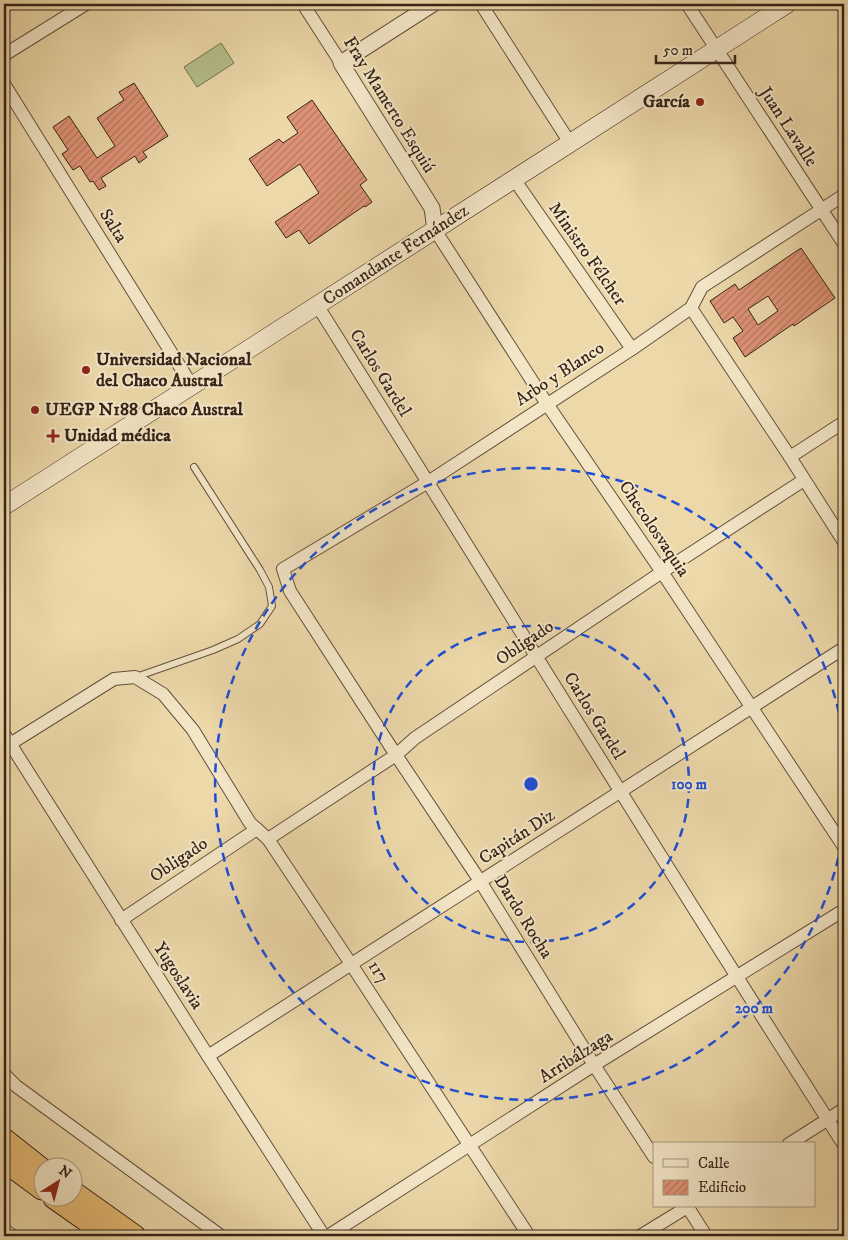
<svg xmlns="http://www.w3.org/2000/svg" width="848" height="1240" font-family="'IM FELL DW Pica',serif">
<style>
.garden{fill:#b5bf8a;stroke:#757151}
.building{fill:url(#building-hatch);stroke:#352318;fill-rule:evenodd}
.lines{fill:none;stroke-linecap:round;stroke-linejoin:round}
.service-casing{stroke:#63503c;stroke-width:8}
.minor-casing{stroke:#63503c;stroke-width:14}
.tertiary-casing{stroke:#63503c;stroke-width:17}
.secondary-casing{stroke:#352318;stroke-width:19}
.trunk-casing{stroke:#352318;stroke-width:23}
.service{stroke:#f3e6c7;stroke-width:6}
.minor{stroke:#f3e6c7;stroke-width:12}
.tertiary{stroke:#f3e6c7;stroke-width:15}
.secondary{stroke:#f3e6c7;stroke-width:18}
.trunk{stroke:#e6bc74;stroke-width:21}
.ring{fill:none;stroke:#1d4ed8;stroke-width:2.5;stroke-dasharray:9 6}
.poi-dot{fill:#8f2418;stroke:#f3e6c7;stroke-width:2}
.labels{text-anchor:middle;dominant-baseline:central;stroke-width:4;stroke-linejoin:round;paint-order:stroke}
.poi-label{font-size:18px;font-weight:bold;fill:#352318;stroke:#f3e6c7;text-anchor:start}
.street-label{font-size:18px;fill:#352318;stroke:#f3e6c7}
.centre{fill:#1d4ed8;stroke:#f3e6c7;stroke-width:2.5}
.ring-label{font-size:15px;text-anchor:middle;font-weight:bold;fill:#1d4ed8;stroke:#f3e6c7;stroke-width:4;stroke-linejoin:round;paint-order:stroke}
</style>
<defs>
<pattern id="building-hatch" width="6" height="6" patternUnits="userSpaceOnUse" patternTransform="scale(1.25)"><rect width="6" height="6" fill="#de9275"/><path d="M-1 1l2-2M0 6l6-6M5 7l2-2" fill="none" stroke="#b5775f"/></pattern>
</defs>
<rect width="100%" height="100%" fill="#ecd8a9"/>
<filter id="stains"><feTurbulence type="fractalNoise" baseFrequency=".004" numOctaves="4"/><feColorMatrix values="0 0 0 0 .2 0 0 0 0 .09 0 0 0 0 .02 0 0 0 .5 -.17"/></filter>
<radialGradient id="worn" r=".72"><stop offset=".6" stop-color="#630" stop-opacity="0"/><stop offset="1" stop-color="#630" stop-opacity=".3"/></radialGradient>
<polygon class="garden" points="221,43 234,63 197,87 184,67"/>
<g class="building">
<polygon points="134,83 168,136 143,152 147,157 139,163 135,156 101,178 106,186 99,190 93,181 90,182 80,166 73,170 62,154 68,150 53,127 69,116 97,158 115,146 97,118 124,100 119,92"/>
<polygon points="312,100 367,180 360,185 372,202 365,207 364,206 309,244 299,230 286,238 275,222 319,193 300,164 267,186 249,159 279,139 283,143 298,133 287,117"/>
<path d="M801 248 835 298 794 326 793 324 745 357 733 338 743 331 733 317 724 323 710 301 735 284 739 290ZM768 296 778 311 758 325 748 309Z"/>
</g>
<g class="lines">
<defs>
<polyline id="service" points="136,677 213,650 238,639 260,624 272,606 269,587 260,570 194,467"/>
<g id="minor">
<polyline points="303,4 341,63"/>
<polyline points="481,4 570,143"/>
<polyline points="687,4 844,244"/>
<polyline points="4,55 86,4"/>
<polyline points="4,84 192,386"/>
<polyline points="514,179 632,349"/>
<polyline points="435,230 547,404 662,572 844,847"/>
<path d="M317 305C493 585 665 867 844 1145"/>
<polyline points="691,308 790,457 844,542"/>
<polyline points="790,457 844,422"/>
<polyline points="4,734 208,1056 324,1236"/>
<polyline points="10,744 114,679 135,677 163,694 193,730 250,823 268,839 351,964 529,1236"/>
<polyline points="268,839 396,755 415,738 662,572 804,480"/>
<polyline points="121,920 257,829"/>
<polyline points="208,1056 844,648"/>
<polyline points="4,1074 16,1086 221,1236"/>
<polyline points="789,1144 844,1109"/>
<polyline points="654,1157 594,1065 480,881 396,755 290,591 283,569 428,482 632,349 691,308 702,287 844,195"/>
<polyline points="687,1206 706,1236"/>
<polyline points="4,1230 13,1236"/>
<polyline points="328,1236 594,1065 844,910"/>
<polyline points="640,1236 689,1206"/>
</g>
<polyline id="tertiary" points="433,4 341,63 432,208 435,230"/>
<polyline id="secondary" points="4,506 787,4"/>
<g id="trunk">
<polyline points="4,1139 42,1169"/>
<polyline points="4,1161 42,1189"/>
<polyline points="72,1191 135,1236"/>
<polyline points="54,1198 108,1236"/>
</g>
</defs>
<use href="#service" class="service-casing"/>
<use href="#minor" class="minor-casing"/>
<use href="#tertiary" class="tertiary-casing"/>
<use href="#secondary" class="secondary-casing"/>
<use href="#trunk" class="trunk-casing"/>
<use href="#service" class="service"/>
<use href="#minor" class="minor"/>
<use href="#tertiary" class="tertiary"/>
<use href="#secondary" class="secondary"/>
<use href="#trunk" class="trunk"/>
</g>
<g class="ring">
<circle cx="531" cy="784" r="158"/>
<path d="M844 828A316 316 0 1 1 844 740"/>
</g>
<g class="poi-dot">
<circle cx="700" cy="102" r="5"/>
<circle cx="86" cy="370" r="5"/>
<circle cx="35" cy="410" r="5"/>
<path d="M50.5 428.5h5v5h5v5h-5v5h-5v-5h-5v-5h5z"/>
</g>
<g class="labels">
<g class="poi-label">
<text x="690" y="102" text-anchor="end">García</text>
<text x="96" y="360">Universidad Nacional<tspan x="96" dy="21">del Chaco Austral</tspan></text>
<text x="45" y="410">UEGP N188 Chaco Austral</text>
<text x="64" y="436">Unidad médica</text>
</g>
<g class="street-label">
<text transform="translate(389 105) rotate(58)">Fray Mamerto Esquiú</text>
<text transform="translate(788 127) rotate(57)">Juan Lavalle</text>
<text transform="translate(113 226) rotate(58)">Salta</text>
<text transform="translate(587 254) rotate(55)">Ministro Félcher</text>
<text transform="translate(396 255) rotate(-33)">Comandante Fernández</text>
<text transform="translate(380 373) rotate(58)">Carlos Gardel</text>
<text transform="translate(560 374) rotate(-33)">Arbo y Blanco</text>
<text transform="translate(654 529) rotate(56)">Checolosvaquia</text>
<text transform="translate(525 643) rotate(-34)">Obligado</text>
<text transform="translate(594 716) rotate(58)">Carlos Gardel</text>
<text transform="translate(517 837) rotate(-33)">Capitán Diz</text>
<text transform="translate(179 860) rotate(-34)">Obligado</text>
<text transform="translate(523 917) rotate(58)">Dardo Rocha</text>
<text transform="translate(378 972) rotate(57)">117</text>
<text transform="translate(178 976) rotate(57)">Yugoslavia</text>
<text transform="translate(576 1057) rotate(-32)">Arribálzaga</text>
</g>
</g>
<circle cx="531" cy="784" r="8" class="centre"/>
<g class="ring-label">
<text x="689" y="789">100 m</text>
<text x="754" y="1013">200 m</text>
</g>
<rect width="848" height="1240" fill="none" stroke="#ecd8a9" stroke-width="20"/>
<rect x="5" y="5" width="838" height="1230" fill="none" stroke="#352318" stroke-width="2.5"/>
<rect x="10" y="10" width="828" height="1220" fill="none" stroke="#352318"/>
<rect x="653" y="1142" width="162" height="65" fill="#f3e6c7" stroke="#a79881"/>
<rect x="663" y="1159" width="25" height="8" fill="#f3e6c7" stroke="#a79881"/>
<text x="698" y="1168" font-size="15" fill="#352318">Calle</text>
<rect x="663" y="1180" width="25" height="15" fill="url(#building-hatch)" stroke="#a79881"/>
<text x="698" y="1192" font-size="15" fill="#352318">Edificio</text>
<g transform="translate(58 1182) rotate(36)"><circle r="24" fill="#f3e6c7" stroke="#a79881"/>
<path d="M0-4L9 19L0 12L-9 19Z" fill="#8f2418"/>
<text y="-8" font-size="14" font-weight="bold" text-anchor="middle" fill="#352318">N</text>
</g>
<path d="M656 55v8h79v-8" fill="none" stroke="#352318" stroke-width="2.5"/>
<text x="663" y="55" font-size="15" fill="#352318" stroke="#f3e6c7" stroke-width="4" paint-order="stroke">50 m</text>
<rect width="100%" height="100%" filter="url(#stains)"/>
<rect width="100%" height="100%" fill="url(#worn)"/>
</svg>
